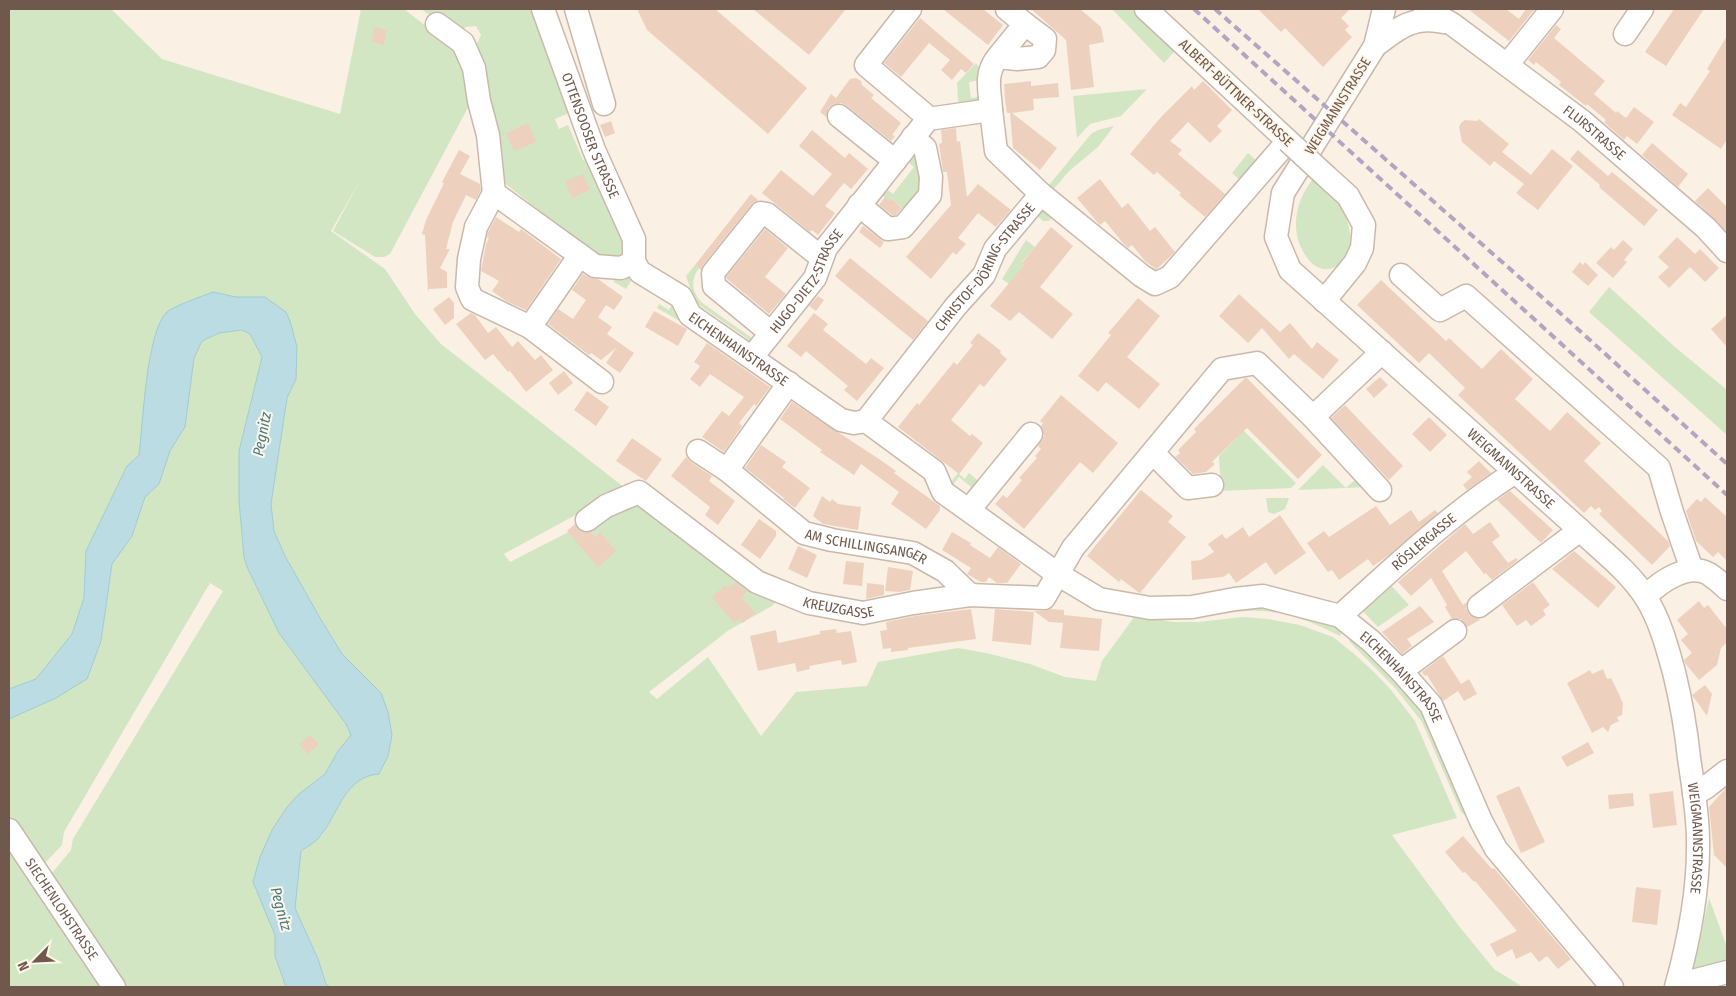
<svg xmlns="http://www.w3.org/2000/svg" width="1736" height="996" font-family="'Fira Sans Condensed',sans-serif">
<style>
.green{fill:#d2e6c4}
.water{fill:#badce2;stroke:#a1cbd3}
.building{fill:#edd1be}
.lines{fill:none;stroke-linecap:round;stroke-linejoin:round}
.minor-casing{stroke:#cab9ab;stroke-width:25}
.minor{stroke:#fff;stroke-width:22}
.rail{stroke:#b4a4c2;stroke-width:4;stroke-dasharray:8 5;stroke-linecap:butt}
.minor-bridge-casing{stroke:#cab9ab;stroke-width:25;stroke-linecap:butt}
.minor-bridge{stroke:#fff;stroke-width:22}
.labels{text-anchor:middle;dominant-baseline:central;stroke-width:4;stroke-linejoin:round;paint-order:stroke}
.street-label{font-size:14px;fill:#70594c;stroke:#fdf6ea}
.water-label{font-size:15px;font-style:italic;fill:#477982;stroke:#fdf6ea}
</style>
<rect width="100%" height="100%" fill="#faf1e4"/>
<g class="green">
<polygon points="9,9 111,9 162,59 340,114 361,9 404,9 462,54 472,100 390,254 384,257 375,257 333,231 361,179 331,231 385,269 415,314 441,344 625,488 504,554 510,562 590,521 641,500 782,595 772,606 729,630 649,692 657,699 708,657 761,736 796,692 867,686 878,662 958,648 986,653 1030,664 1065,677 1096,681 1102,661 1135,616 1173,622 1198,622 1243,617 1268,619 1300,625 1333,637 1353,653 1373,671 1391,690 1415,721 1457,818 1392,835 1459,926 1494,969 1523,987 330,987 326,984 318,959 295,908 301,851 322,836 339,804 356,781 370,774 381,693 342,654 320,618 285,556 274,531 271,504 287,398 296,379 265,297 236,297 213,292 151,349 139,455 127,466 86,551 84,598 72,634 36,679 9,689"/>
<polygon points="421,9 535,9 569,113 555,119 559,129 568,125 583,160 590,158 627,241 624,260 603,261 507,185 499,176 474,50 481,35 476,26 466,27 459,32 450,29"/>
<polygon points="1112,9 1132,9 1173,47 1174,52 1164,63"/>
<polygon points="976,63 979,68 980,80 969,82 971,98 982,96 979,103 960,106 958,100 957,83"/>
<polygon points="1147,89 1121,116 1090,124 1077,138 1073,96"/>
<polygon points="1114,126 1098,147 1069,171 1053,190 1049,185 1091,134 1098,130"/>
<polygon points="1248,153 1257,161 1241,181 1232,173"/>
<polygon points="912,157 916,158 918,160 922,192 906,211 891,198 889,201 883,196 877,204 873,200 883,186 893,194 914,167 905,159"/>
<path d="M1313 179C1321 186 1331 193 1338 203 1349 219 1358 247 1341 262 1336 268 1328 271 1320 268 1314 266 1310 262 1306 256 1289 232 1295 201 1313 179Z"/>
<polygon points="1041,209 1056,214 1049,221 1043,221 1034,213"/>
<polygon points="1026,240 1035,247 1022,262 1024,265 1009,284 1002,279"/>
<path d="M695 265 699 268C690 281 692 290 701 302L756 341 752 342 695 302 686 276Z"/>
<polygon points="613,278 633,278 626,289 614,282"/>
<polygon points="1609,287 1675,347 1727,390 1727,435 1589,312"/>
<polygon points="674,301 686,320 678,320 657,308 659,304 669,310"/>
<polygon points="242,330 250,334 262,357 239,451 239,501 244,557 247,567 279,633 346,724 351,735 338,751 325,774 310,785 266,911 275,935 275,956 286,987 120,987 47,879 71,850 73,839 223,591 210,583 64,832 62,845 45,863 38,865 9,816 9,719 101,641 112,564 132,536 145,496 159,484 170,451 185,427 194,357 202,341 219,333"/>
<polygon points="1239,426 1296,483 1291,488 1221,491 1219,456 1237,438"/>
<polygon points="1323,465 1346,488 1358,477 1368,487 1298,490"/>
<polygon points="958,473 965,479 969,473 981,483 970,496 965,495 971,487 959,477 953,485 950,483"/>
<polygon points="1266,498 1289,498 1285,509 1274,514 1268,512"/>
<polygon points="1388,582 1409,605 1378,627 1360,608"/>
<path d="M1275 606 1343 629 1340 636C1315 623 1287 611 1258 611 1240 610 1222 615 1204 616 1192 617 1180 616 1169 614Z"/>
<polygon points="1352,635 1420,703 1474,823 1461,812 1422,722 1396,689 1349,641"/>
<polygon points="9,841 104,987 9,987"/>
<polygon points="1709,898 1727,947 1727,965 1692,975"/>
</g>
<path class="water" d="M213 292 236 297H265L286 312 290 321 297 347 296 379 287 398 271 504 274 531 285 556 320 618 342 654 381 693 388 712 392 735 388 756 379 774C346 776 339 811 322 834 318 841 308 846 301 851L295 908 318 959 326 984 330 987H286L275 956V935L253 882 260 857 272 830 287 807 299 794 325 774 338 751 351 735 346 724 279 633 247 567 244 557 239 501V451L262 357 250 334 242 330 219 333 202 341 194 358 185 427 170 451 159 484 145 497 132 536 112 564 101 641 87 679 56 698 9 719V689L36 679 72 634 84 598 86 551 127 466 139 455C143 424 146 332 167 312 174 306 203 296 213 292Z"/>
<g class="building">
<polygon points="637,9 715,9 807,88 768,134 647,30"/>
<polygon points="753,9 846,9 809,55"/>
<polygon points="943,9 983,9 1003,25 988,45"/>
<polygon points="1031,9 1080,9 1101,27 1104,42 1089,45 1094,87 1071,90 1066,40"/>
<polygon points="1258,9 1350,9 1341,18 1349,26 1345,30 1352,37 1323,67 1285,28 1281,32"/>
<polygon points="1468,9 1506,9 1519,19 1526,9 1535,9 1509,41"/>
<polygon points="1674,9 1704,9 1666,66 1645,52"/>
<polygon points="920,18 974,64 966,73 961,69 952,80 941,70 950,60 929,43 901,77 884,63"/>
<polygon points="1556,25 1561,29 1554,38 1605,81 1594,94 1616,113 1617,111 1626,118 1634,107 1654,122 1637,144 1627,136 1624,140 1604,122 1606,120 1587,104 1586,106 1559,85 1561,82 1536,62 1534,65 1528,60"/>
<polygon points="374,27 387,30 384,45 372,42"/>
<polygon points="1727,36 1727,139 1721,149 1672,115 1680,103 1686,107 1710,71 1707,69"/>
<polygon points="856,78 861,81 862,85 874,95 871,98 901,123 892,135 895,136 891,141 847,106 841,103 835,104 829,107 826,117 820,112 831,94 836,98 850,79"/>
<polygon points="1031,81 1031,86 1058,83 1059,97 1033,99 1034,110 1012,113 1057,148 1040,170 1013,148 1010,113 1007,113 1005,99 1004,84"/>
<polygon points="1203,81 1232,110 1217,126 1222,131 1210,143 1188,122 1170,141 1182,150 1178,154 1225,194 1205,217 1179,195 1181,193 1157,172 1154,175 1130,154 1161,117 1192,86 1194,90"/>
<polygon points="1479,119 1509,144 1502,152 1531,175 1552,149 1573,166 1538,210 1516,193 1524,184 1494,161 1490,166 1462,142 1459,127 1461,123 1465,120 1477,121"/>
<polygon points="611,121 615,133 605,137 600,125"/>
<polygon points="528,123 536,142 514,151 506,133"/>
<polygon points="956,128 957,142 960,141 967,197 978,184 1011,210 996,227 978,213 958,238 966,244 956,255 953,252 931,279 906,257 951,205 947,172 943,172 939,144 942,143 941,130"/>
<polygon points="812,130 845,158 849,153 868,169 851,189 844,183 825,206 835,213 818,235 812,230 810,232 762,193 781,170 813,196 832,174 799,146"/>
<polygon points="1652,143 1688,174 1678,187 1642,155"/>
<polygon points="459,150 470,156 460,174 480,184 481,190 476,200 466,195 453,222 446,249 450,249 440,268 447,272 447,288 429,289 428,292 425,235 422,234 426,220 444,183 442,182"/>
<polygon points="1578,150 1608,176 1612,172 1658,210 1644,226 1599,187 1600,185 1570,159"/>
<polygon points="583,174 590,190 572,198 565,181"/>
<polygon points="1100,179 1122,208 1128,203 1150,231 1155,227 1175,252 1158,268 1156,269 1145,261 1132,245 1128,248 1123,243 1105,221 1100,225 1098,223 1077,198"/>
<polygon points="1708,188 1727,207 1727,232 1695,201"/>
<polygon points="751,194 758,200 751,205 703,265 701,270 695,265"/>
<polygon points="885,197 889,201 891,198 902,208 896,215 892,215 879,205"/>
<polygon points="496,217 519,232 521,229 561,259 526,310 506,301 492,291 499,281 481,271 486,244 489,238 487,237 488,232"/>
<polygon points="863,226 884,242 880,248 859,232"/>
<polygon points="1051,227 1073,246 1040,287 1073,314 1052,339 1019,312 1010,321 990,306 1024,265 1022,263"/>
<polygon points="765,229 788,248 765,277 786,294 769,314 727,279 726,277"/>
<polygon points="1677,237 1695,254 1700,249 1719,268 1705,282 1690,267 1669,288 1658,277 1669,267 1658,257"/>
<polygon points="1623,240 1633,249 1624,260 1627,262 1613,278 1596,263 1611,247 1614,250"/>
<polygon points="850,258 928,321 913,340 835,276"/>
<polygon points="1580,262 1583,265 1585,262 1598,275 1588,286 1572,272"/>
<polygon points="583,274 588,277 598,279 623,297 614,310 606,305 598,317 612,327 607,334 634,353 620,373 606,363 616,348 601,360 591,353 589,355 548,324 558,309 573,319 586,300 572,290"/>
<polygon points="1381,280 1446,341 1449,338 1482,369 1501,349 1533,379 1515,399 1550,431 1567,412 1601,443 1584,461 1668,541 1670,546 1652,565 1599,514 1602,511 1599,507 1595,510 1591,506 1584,513 1458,395 1465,388 1429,353 1419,363 1357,305"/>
<polygon points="1239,294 1280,332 1290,323 1312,349 1317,342 1339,360 1323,379 1294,354 1289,359 1262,328 1248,343 1219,316"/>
<polygon points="818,296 824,300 816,311 809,306"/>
<polygon points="449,297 454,303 454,318 445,325 433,309"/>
<polygon points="1138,298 1160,316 1127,357 1160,384 1139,409 1106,382 1098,392 1078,376 1111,335 1108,333"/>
<polygon points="654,311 687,329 678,346 645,327"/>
<polygon points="471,313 475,315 488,333 496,327 512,347 518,341 535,360 541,355 553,370 526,392 510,371 508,372 493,354 485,360 456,324"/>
<polygon points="814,313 828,324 823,330 866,364 871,358 884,368 857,401 844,390 848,386 806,351 801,357 787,346"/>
<polygon points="1727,315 1727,347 1711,329"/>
<polygon points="978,333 1001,351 1000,353 1007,359 984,387 980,384 951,420 970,436 972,434 983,443 959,474 898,427 917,403 919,405 954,362 957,365 973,345 970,343"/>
<polygon points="707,343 770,387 756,406 754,404 739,423 742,426 724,452 702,437 722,411 729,416 744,397 710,374 700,387 690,379 700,366 694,362"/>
<polygon points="564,371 573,383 558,395 549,383"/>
<polygon points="1380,377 1388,385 1374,398 1366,389"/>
<polygon points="1245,378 1247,378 1322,455 1298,479 1247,428 1212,462 1215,464 1206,472 1193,474 1175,457 1180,453 1178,450 1196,432 1194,429"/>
<polygon points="587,391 609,407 596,426 574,410"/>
<polygon points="1061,395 1118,443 1093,473 1080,462 1024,529 995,504 1003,495 1007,498 1022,480 1019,478 1037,458 1035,456 1041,449 1038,446 1044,436 1041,426 1043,423 1040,421"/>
<polygon points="792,402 882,461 896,471 894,473 940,506 940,510 926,529 891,504 899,492 861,464 854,475 820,452 822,450 780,419"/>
<polygon points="1345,405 1403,466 1389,480 1331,418"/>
<polygon points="1429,417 1447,435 1430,452 1412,434"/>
<polygon points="632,438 662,459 646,481 616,461"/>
<polygon points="761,445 786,462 782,467 810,488 795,508 783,499 784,498 745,468"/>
<polygon points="686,457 691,462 712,476 709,481 735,501 718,525 705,515 710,507 671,476"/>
<polygon points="1479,461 1491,473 1467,490 1463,485 1472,477 1467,472"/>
<polygon points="1141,490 1173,516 1168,522 1186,537 1140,593 1138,592 1121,579 1119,582 1087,556"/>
<polygon points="1510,491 1553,530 1541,543 1497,500"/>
<polygon points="822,496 830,502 832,499 838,504 861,507 858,530 823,524 813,516"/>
<polygon points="1705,497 1727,517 1727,561 1718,552 1713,557 1696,541 1686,511 1697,499 1701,502"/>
<polygon points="1376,506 1390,525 1411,510 1419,522 1435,510 1438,513 1389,555 1373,566 1368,559 1339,580 1332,570 1328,572 1307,543 1324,531 1329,537"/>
<polygon points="1280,515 1306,553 1275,575 1266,562 1236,583 1229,573 1223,577 1192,580 1191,561 1201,560 1214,552 1208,544 1222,534 1226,539 1243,527 1249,537"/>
<polygon points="759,519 776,531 776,536 760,559 741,545"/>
<polygon points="1490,522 1500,536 1492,542 1508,563 1516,558 1518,560 1492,580 1486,573 1484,574 1466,551 1442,571 1463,605 1467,602 1466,608 1469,614 1480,620 1467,627 1461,619 1452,619 1445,607 1447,605 1431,578 1411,596 1398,582 1465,524 1473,534"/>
<polygon points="575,524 581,532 591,532 595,537 600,532 616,551 598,567 567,531"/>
<polygon points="952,532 971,543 970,545 990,558 998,547 1021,564 1007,583 997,583 989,577 986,582 981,582 967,574 971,568 942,550"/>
<polygon points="798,546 817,555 807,578 788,569"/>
<polygon points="1574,551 1616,587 1598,608 1552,569"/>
<polygon points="846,561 864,563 862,586 843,584"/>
<polygon points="888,567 913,571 910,590 899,592 885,591"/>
<polygon points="735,582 747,592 741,597 755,613 743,623 739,619 734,623 712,597 725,585 728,588"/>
<polygon points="1533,582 1550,605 1543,610 1546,615 1531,626 1526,620 1517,626 1502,605"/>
<polygon points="867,583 884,585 884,595 866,599"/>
<polygon points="1699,601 1704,608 1708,605 1727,629 1727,642 1721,648 1717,665 1699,680 1685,663 1684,660 1692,653 1681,640 1688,634 1677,620"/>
<polygon points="1420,606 1434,622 1407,639 1412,646 1402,654 1382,632"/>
<polygon points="971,609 976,639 908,648 908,650 891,652 891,648 883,649 880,631 887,630 886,622 915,616"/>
<polygon points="995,609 1034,612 1031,645 992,641"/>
<polygon points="1051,609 1064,610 1064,617 1064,615 1102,619 1099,651 1060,648 1063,623 1049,622 1034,611 1043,611"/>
<polygon points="836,629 837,633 851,631 857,662 842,665 841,660 809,666 810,669 797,672 795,663 758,671 750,636 776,630 778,643 820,634 820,631"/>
<polygon points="1443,656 1461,684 1469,679 1477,694 1464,701 1458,691 1443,701 1427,675 1425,676 1422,672"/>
<polygon points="1603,669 1607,679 1611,678 1619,694 1623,704 1622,715 1617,717 1619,721 1611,725 1608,732 1603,727 1592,733 1567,683 1590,670 1592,674"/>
<polygon points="1705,685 1712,694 1707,716 1692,695"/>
<polygon points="310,735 319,744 308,754 299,745"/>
<polygon points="1588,742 1594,753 1567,767 1561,757"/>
<polygon points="1519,786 1545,842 1521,853 1496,796"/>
<polygon points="1727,787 1727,868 1714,855 1709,807"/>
<polygon points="1673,791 1677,825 1653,828 1649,794"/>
<polygon points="1633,793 1634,806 1609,809 1608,795"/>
<polygon points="1463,836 1492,869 1494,868 1571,959 1558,969 1547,956 1539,962 1531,952 1516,959 1512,949 1497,957 1490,944 1517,931 1475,881 1474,882 1465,872 1463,873 1445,852"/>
<polygon points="1636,887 1661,890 1657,925 1632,922"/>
</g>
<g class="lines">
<defs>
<g id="minor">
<path id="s1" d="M543 9 594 150 634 239V262"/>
<polyline points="576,9 604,104"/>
<polyline points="910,9 866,65 930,119"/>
<polyline points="1007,9 1025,24"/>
<path id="s2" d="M1384 9 1375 46 1283 193 1276 237 1290 270 1580 530C1602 551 1630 572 1646 598 1660 620 1667 647 1674 672 1681 701 1686 729 1689 758 1693 785 1698 814 1698 841 1699 891 1689 940 1676 987"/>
<path id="s3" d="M1425 9 1452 24 1582 121 1706 228 1727 251"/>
<polyline points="437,24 463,43 474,68 479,101 488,135 494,193 595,266 621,268 634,262"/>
<polyline points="1625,34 1642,9"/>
<path d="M1375 46C1398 28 1414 15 1444 22"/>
<polyline points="1507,65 1552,9"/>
<polyline points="991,110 996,151 1041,194"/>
<polyline points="839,116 895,161"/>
<polyline points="494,193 476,227 469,259 467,287 472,299 530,327 602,382"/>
<polyline points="859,205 888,229 903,227 930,195 931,177 925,148 913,137"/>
<path id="s4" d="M634 262 640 272 681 297 690 315 841 420 854 423 866 421 934 471 943 492 1059 575 1099 599 1150 608 1192 607 1235 599 1263 596 1340 616 1371 641 1401 671 1431 705 1481 821 1496 849 1612 987"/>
<polyline points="1401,275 1440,310 1466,296 1659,468 1672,512 1692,570"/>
<polyline points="1324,301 1355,263 1362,248 1364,225 1348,196 1327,177"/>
<polyline points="530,327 580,255"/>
<polyline points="771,333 714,286 713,273 761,213 767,214 822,258"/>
<path id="s5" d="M752 357 815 278 826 248 928 119 991 110C990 90 984 74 998 57L1017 59 1038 57 1044 50 1045 39 1025 24 998 57"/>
<path id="s6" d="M789 383 727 470 804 533 832 540 913 553 945 571 970 595"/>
<polyline points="1313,417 1380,490"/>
<path id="s7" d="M866 421 956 306 984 275 995 249 1041 194 1142 276 1155 284 1170 277 1288 141 1146 9"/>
<polyline points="698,451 727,470"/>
<polyline points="1153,453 1188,488 1212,485"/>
<polyline points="969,510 1031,434"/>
<path id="s8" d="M587 520 606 506 639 492 757 582 809 603 863 613 913 603 970 595 1044 598 1073 548 1222 369 1257 363 1313 417 1382 352"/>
<path d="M1646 596C1660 582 1688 562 1709 574 1715 578 1722 584 1727 589"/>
<polyline points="1479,606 1580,530"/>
<path id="s9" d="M1340 616C1396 566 1451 513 1514 473"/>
<polyline points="1401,671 1455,631"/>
<polyline points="1694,794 1705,788 1727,771"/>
<path id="s10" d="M9 830 114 987"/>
<polyline points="1677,985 1727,972"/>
</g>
</defs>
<use href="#minor" class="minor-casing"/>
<use href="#minor" class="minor"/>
<g class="rail">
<polyline points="1194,9 1727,495"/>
<polyline points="1215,9 1560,313 1727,464"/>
</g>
<defs>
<polyline id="minor-bridge" points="1288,141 1327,177"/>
</defs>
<use href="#minor-bridge" class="minor-bridge-casing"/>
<use href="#minor-bridge" class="minor-bridge"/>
</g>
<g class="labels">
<g class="street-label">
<text transform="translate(1236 93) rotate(43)">ALBERT-BÜTTNER-STRASSE</text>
<text transform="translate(1338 106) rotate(-58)">WEIGMANNSTRASSE</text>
<text stroke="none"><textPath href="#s3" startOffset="210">FLURSTRASSE</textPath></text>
<text stroke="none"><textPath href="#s1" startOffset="135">OTTENSOOSER STRASSE</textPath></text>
<text stroke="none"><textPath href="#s7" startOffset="195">CHRISTOF-DÖRING-STRASSE</textPath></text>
<text stroke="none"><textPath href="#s5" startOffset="94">HUGO-DIETZ-STRASSE</textPath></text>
<text stroke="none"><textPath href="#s4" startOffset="139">EICHENHAINSTRASSE</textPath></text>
<text stroke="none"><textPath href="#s2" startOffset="589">WEIGMANNSTRASSE</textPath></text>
<text stroke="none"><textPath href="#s9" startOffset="112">RÖSLERGASSE</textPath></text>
<text stroke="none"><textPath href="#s6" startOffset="270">AM SCHILLINGSANGER</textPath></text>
<text stroke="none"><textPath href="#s8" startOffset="294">KREUZGASSE</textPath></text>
<text stroke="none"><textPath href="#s4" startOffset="918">EICHENHAINSTRASSE</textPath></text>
<text stroke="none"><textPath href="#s2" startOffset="1024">WEIGMANNSTRASSE</textPath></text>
<text stroke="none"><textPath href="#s10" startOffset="95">SIECHENLOHSTRASSE</textPath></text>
</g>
<g class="water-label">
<text transform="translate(262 434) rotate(-79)">Pegnitz</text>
<text transform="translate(281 909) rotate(75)">Pegnitz</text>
</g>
</g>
<rect width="1736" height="996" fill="none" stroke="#70594c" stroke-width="20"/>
<g transform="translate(35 961) rotate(246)" stroke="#fdf6ea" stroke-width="4" paint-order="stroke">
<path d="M0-4L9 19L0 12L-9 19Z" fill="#70594c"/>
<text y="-8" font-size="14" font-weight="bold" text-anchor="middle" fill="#70594c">N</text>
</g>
</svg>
